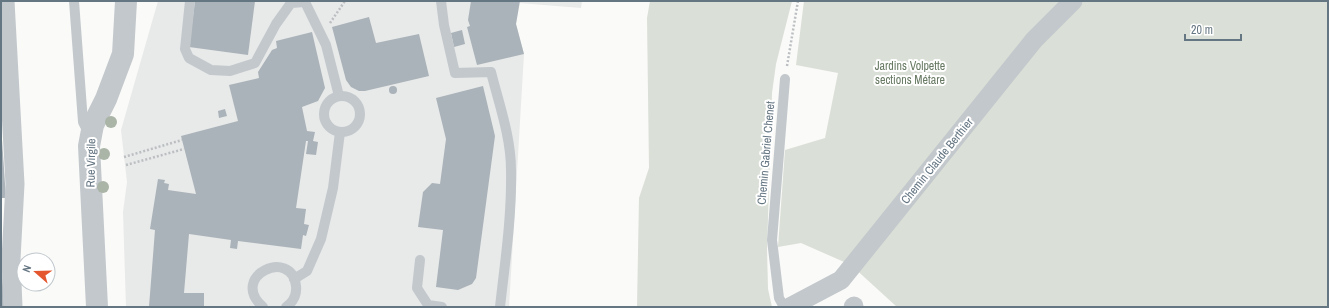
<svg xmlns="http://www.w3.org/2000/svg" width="1329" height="308" font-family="'Archivo Narrow',sans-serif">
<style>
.built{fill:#e8e9e9}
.green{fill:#dadfd7}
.building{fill:#aab3b9}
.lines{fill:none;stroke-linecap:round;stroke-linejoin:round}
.path{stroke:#bbbfc2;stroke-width:2.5;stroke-dasharray:2 2;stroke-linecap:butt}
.service{stroke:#c3c8cc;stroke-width:10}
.minor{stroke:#c3c8cc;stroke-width:19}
.tertiary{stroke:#c3c8cc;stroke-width:22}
.tree{fill:#aab4a7}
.labels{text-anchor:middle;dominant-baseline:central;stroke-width:4;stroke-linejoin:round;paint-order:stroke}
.park-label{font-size:12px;fill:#687a64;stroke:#fff}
.street-label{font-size:12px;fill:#657683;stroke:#fff}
</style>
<rect width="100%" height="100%" fill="#fafaf8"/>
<polygon class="built" points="158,1 582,1 581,8 519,3 516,24 524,54 509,307 126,307 123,212 127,182 121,130"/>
<g class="green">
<polygon points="650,1 792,1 776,64 772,93 767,249 768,289 772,307 637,307 639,198 649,168 647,18"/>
<polygon points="804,1 1328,1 1328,307 897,307 851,265 801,243 778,247 785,150 825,138 838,73 796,65"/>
</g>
<g class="building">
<polygon points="195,1 255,1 248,55 189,47"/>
<polygon points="471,1 520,1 516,24 524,54 477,65 467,27 470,26 468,20"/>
<polygon points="369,17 376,43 419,34 429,76 365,91 359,91 351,87 346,80 332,27"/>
<polygon points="462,30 465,44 454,47 451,33"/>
<polygon points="312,32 325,88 318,101 302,107 307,131 315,132 313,141 318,142 316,155 306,154 308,141 306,141 296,208 306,209 304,224 309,225 306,236 303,235 301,249 238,241 237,249 230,248 231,240 189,234 184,293 204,293 204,307 149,307 155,230 150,229 158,179 165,180 164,183 169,184 168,190 196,194 181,136 238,121 229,85 259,78 258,72 272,50 277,48 276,41"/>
<circle cx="393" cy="90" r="4"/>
<polygon points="483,86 495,136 476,278 472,284 458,290 436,287 443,230 418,227 423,192 432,183 440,184 446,139 436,98"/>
<polygon points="225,109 227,116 219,118 218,111"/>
<polygon points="1,125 6,198 1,198"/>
<polygon points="1,266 2,266 4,307 1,307"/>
</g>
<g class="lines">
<g class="path">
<polyline points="330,23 345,1"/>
<polyline points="787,66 798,1"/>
<polyline points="124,157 182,140"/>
<polyline points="126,165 184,149"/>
</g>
<g class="service">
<polyline points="74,1 83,122 89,134"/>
<polyline points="190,1 185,49 189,58 211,70 230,71 255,63 276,24 291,3 305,2 326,45 339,96"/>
<path d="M441 1 444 25 455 73 491 72C499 104 511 137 511 170 512 216 505 262 500 307"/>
<circle cx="342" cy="114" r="18"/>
<polyline points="420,260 417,288 428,305 442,307"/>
<polyline points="294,279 307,271 321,239 333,188 340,132"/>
<path d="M263 307C228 276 292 247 296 286 297 295 293 302 286 307"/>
<polyline points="784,307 779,298 772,240 785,79"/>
</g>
<g class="minor">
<polyline points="5,1 15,184 11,259 13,307"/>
<polyline points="790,307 841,280 1034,40 1073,1"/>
<polyline points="853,307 854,306"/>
</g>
<polyline class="tertiary" points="97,307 89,146 93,125 106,99 123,54 126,1"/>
</g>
<g class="tree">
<circle cx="111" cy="122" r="6"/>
<circle cx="104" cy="154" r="6"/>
<circle cx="103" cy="187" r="6"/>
</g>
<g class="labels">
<g class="park-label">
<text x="910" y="66">Jardins Volpette<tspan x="910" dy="14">sections Métare</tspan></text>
</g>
<g class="street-label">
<text transform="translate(766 153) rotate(-85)">Chemin Gabriel Chenet</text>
<text transform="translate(937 161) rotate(-51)">Chemin Claude Berthier</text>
<text transform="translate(91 163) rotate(-89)">Rue Virgile</text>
</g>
</g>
<rect width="1329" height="308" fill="none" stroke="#657683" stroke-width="4"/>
<g transform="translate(36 272) rotate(290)"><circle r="19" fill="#ffffff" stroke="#c1c8cd"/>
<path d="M0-3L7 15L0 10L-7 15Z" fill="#e4572e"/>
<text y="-6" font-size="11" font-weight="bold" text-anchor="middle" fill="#657683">N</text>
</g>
<path d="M1185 34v6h56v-6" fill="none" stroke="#657683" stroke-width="2"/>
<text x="1191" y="34" font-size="12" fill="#657683" stroke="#ffffff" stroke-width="3" paint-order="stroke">20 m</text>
</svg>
